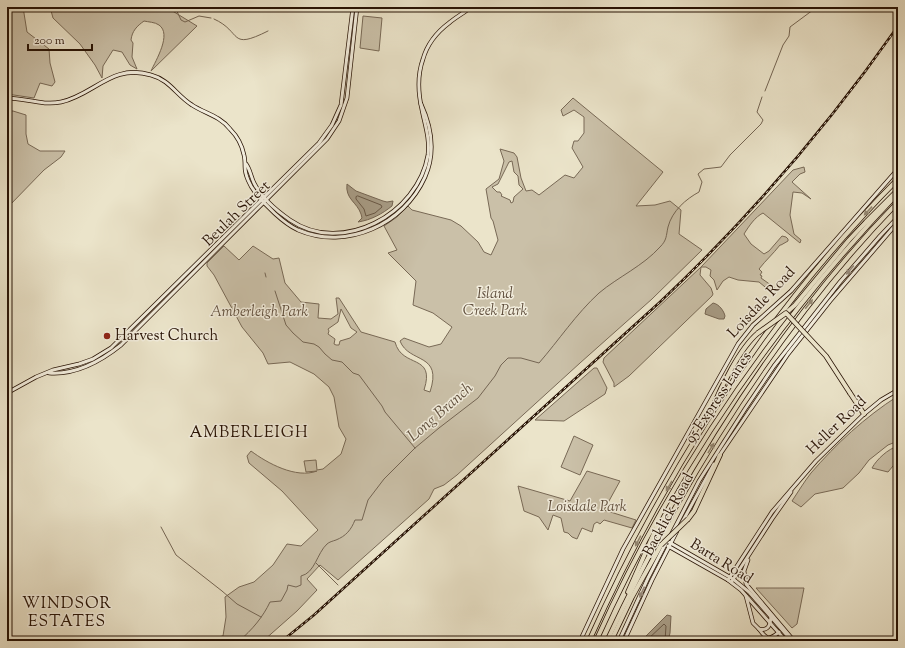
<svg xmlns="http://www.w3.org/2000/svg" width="905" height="648" font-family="'Sorts Mill Goudy',serif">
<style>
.green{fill:#cac0a8;stroke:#786956;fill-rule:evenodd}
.water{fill:#a89d87;stroke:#746553}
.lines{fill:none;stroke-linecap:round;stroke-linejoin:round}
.shore{stroke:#685846;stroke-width:1}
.stream{stroke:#746553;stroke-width:1}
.secondary-casing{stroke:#271204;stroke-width:4.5}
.highway-casing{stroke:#271204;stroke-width:5.5}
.secondary{stroke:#f2eddd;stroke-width:3}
.highway{stroke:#ebe4ca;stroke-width:4}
.rail-casing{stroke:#271204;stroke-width:2.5}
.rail{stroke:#f2eddd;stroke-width:1;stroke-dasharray:3;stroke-linecap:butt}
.highway-bridge-casing{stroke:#271204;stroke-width:5.5;stroke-linecap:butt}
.highway-bridge{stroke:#ebe4ca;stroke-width:4}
.oneway{fill:#938671}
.oneway2{fill:#978a7b}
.poi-dot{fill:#8f2418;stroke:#f2eddd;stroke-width:1.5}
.labels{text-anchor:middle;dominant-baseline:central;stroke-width:3;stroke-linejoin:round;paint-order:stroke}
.street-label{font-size:15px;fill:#271204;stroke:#f2eddd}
.park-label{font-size:15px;font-style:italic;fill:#604f3d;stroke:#f2eddd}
.poi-label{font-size:15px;fill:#271204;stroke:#f2eddd;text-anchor:start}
.water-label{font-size:16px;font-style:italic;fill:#61513f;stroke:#f2eddd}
.neighbourhood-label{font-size:16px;letter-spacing:1px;fill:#271204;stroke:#f2eddd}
</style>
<rect width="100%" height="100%" fill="#ebe4ca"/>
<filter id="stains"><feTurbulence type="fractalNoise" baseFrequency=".005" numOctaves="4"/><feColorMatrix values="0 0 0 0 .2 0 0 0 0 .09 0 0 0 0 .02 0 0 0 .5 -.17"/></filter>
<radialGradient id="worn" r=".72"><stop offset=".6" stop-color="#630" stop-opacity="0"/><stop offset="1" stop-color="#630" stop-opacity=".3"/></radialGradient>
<g class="green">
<polygon points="7,7 23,7 27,32 49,49 50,63 55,82 52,86 40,83 34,98 7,94"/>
<path d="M50 7H166L197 26 151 71C156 60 172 34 159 25 155 22 148 22 144 21 137 26 132 31 131 40L133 43 132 57 137 69 130 65 122 52 113 50 103 66 102 78 95 65 80 44 53 18Z"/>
<polygon points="363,16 382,18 379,51 360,48"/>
<path d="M573 98 663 172 636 206 655 205 670 201 681 210 679 234 702 250 652 299 580 363 457 475 444 485 434 489 429 499 338 580 320 565 307 579 317 590 297 611 263 641H205L206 639 223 636 226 617 225 597 239 587 254 582 273 565 287 544 301 546 318 530 282 491 249 463 247 456 251 451C267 463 296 479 317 471L306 472 304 461 316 460 317 470 323 469 341 454 346 439 339 427 334 397 329 387 314 374 290 362 268 364 263 353 242 327 214 275 207 266V263L224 246 239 260 253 246 273 259 279 258 285 283 301 302 319 304 318 318 331 319 338 314 336 298H339L361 332 395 342C402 369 436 353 424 390L430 392C443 352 409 364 400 341L404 338 429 347 441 344 452 327 433 313 413 305 416 281 388 253 397 250 384 226 397 217 408 206 412 210 451 220 461 226 478 242 484 252 491 255 498 240 493 221 491 218 486 189 499 179 504 161 500 149 514 153 517 157 521 178 526 191 532 190 539 195 565 175 574 178 583 167 572 148 574 141H578L584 133V117L574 110 563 116 561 110ZM512 161 514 172 518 176 519 185 523 189 514 197 513 202 511 203 510 200 501 196 502 195 500 192H497L492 187 498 184 509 162ZM341 309 351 328 357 332 350 338 340 341 339 345H336L334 344 335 339 328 334 329 331 328 329 338 322Z"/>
<polygon points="7,111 13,111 26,115 26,134 28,144 40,151 65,151 61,157 44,170 8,207 7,207"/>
<path d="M804 167 805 172 800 174 792 182 811 199 802 193 793 192 790 215 794 234 801 240 800 243 763 213C755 217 749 226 744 234L751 244 764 254 769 251 782 236 786 237 788 239V241L781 245H780C773 254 766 260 759 269L762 272 760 275 762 276 761 278 775 288 770 291 759 282 738 280 729 277 723 281 717 290 714 280 710 276 711 270 706 267H701L700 275 711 288 713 294 712 296 629 376 614 387V383L603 362 604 358 701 267 793 170Z"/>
<polygon points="594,368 597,368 607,388 605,394 564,421 535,420"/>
<path d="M898 396V441L888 445 869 460 859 473 843 488 815 494 801 507 792 501C798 492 804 482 811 473 836 444 865 417 898 396Z"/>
<polygon points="574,436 593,445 580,475 561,467"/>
<path d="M898 446V460L888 472 872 468C877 459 888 449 898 446Z"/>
<polygon points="587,471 620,481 604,510 636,520 632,528 604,520 600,524 597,522 594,524 592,532 582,528 577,539 572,537 568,533 564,532 561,518 553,515 548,530 539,517 524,511 518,486 570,501"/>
<polygon points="756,588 804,588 797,624 792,628"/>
</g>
<g class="water">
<path d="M347 184 356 191 383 201 387 202 393 201 392 206C382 214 371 220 358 222L362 218 361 214C357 202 345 199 347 184Z"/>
<path d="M713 303C719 304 724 311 725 316L724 319H719L705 314 706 309Z"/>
<polygon points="667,615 671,616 670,633 668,641 641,641"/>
</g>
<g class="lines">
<g class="shore">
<polygon points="358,196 381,205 382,207 375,213 366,216 364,209 356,199 356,197"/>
<polyline points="646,641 664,624 666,626 665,641"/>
</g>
<g class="stream">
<polyline points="175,7 181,20 185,22 199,16 211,18"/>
<path d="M214 19C243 32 228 51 268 31"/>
<polyline points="765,91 783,45 789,36 790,27 817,7"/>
<polyline points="265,273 266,277"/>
<polyline points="275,291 286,325 293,333 303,342 314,344 319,347 325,354 332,360 342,362 353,373 359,375 382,406 385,412 415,448"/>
<polyline points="161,527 176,555 222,591 237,604 261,617"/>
<polyline points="316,563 338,585"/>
<path d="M239 641C252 630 263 617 270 602L281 601 287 590 288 585 296 587 301 585V576C315 573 317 553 327 544 329 542 333 541 336 540 346 536 351 530 355 520H362L368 500 384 479 415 448 439 428 478 398 495 376 501 365 508 358H521L539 363C559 340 576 314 599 293 618 277 643 266 660 247 667 240 666 236 668 227 672 211 686 199 699 192L702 182 698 174 704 169 721 167 730 155 761 124 763 120 757 112 762 97"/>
</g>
<defs>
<g id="secondary">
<path d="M7 98C25 98 43 106 61 102 94 95 112 63 151 75 170 80 176 95 192 105 204 113 220 116 230 129 237 136 242 145 244 155 245 159 245 163 245 167 245 175 250 186 255 192 265 205 283 223 298 230 347 251 404 224 425 177 436 152 432 128 421 104"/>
<path d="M246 164C250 169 251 177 254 183 261 197 277 211 290 220 342 256 418 214 428 155 430 139 425 125 422 110 418 93 417 76 423 59 427 45 437 32 449 23 456 17 464 13 471 7"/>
<path d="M49 373C76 375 101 361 121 345L327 139 339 121 347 98 357 7"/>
<polyline points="7,393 36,377 53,370 79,364 93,359 111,348 319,143 332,125 341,105 353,7"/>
<polyline points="719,456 788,354 830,301 898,222"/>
<polyline points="680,526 714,464"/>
<polyline points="671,535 699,481 745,409 774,366 840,282 880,236 898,217"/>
<polyline points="667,541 733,579 749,592 792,641"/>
<polyline points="668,546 728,580 741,590 786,641"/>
<polyline points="748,560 744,571 746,584 794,641"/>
<polyline points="728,580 772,512 816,461 864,414 881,400 898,390"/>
<polyline points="732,581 772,519 791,492"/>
<path d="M746 596 753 623 759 629C768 631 770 626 771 617"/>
<path d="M759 629C766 639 769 641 779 632"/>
<polyline points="580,641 623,549 738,344 753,325 791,291 898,169"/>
<polyline points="619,641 648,578 667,541"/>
<polyline points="624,641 652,580 677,531"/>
</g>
<g id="highway">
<polyline points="786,313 795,305 849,240 866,222 898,190"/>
<polyline points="850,393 864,414"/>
<path d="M712 409C721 387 740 348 758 333"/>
<polyline points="688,519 694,511 720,455"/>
<polyline points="628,592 659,522"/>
<path d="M589 641C665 472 767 311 898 179"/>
<path d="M596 641C670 476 773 324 898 193"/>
<path d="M607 641C682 481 775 329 898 202"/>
<polyline points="611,641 632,597 661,545"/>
</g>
</defs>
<use href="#secondary" class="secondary-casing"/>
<use href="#highway" class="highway-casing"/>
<use href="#secondary" class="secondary"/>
<use href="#highway" class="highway"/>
<defs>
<path id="rail" d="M282 641 314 615 660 302C749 218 828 126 898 26"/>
</defs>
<use href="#rail" class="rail-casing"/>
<use href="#rail" class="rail"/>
<defs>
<g id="highway-bridge">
<polyline points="758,333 786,313 826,356 850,393"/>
<polyline points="661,545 688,519"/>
</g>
</defs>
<use href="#highway-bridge" class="highway-bridge-casing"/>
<use href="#highway-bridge" class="highway-bridge"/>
</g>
<defs><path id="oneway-solid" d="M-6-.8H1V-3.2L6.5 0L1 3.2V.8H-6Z"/></defs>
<g class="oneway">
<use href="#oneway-solid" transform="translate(868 211) rotate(133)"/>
<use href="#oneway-solid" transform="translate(809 304) rotate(-51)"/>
<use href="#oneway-solid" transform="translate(711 448) rotate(-59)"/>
<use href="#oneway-solid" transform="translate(669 486) rotate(120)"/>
<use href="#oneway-solid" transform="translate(638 541) rotate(118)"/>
</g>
<g class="oneway2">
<use href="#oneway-solid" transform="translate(850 270) rotate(130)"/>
<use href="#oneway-solid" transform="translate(642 592) rotate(115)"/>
</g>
<circle class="poi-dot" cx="107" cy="336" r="4"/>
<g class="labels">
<g class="street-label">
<text transform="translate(237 214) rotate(-44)">Beulah Street</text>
<text transform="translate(762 303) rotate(-47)">Loisdale Road</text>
<text transform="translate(719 398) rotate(-56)">95 Express Lanes</text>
<text transform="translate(837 426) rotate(-44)">Heller Road</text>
<text transform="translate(669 515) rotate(-62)">Backlick Road</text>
<text transform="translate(721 562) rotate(32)">Barta Road</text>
</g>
<g class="park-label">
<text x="495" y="294">Island<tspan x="495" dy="17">Creek Park</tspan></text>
<text x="259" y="312">Amberleigh Park</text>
<text x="587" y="507">Loisdale Park</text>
</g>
<g class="poi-label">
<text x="115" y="336">Harvest Church</text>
</g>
<g class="water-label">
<text transform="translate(441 413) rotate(-41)">Long Branch</text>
</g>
<g class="neighbourhood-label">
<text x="249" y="433">AMBERLEIGH</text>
<text x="67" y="604">WINDSOR<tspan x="67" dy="18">ESTATES</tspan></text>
</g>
</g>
<rect width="905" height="648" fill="none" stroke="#ebe4ca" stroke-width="24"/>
<rect x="8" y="8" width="889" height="632" fill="none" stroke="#271204" stroke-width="2"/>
<rect x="12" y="12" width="881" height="624" fill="none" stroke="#271204"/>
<path d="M28 44v6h64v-6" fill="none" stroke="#271204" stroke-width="2"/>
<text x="34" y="44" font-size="12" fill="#271204" stroke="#f2eddd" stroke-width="3" paint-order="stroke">200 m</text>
<rect width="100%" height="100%" filter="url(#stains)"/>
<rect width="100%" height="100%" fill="url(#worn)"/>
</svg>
